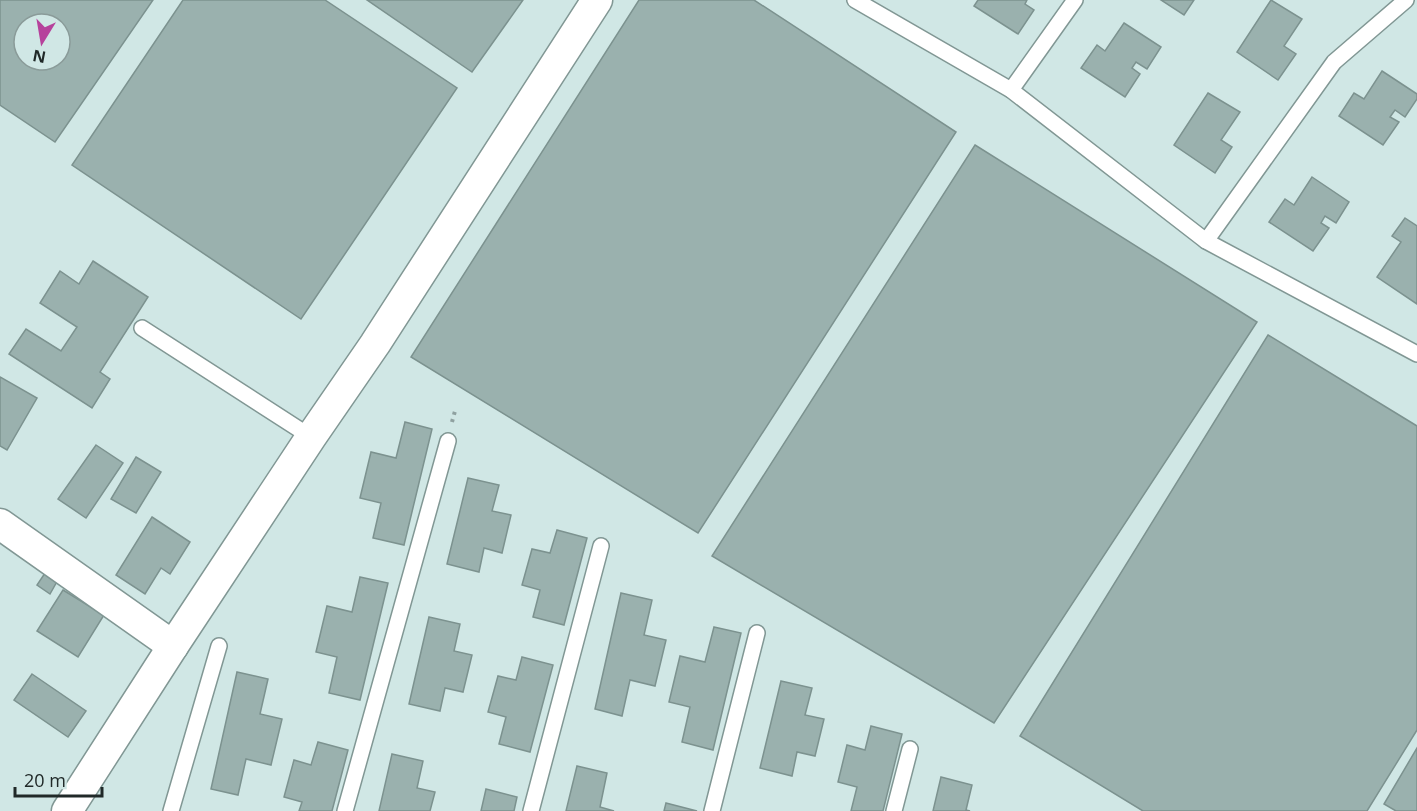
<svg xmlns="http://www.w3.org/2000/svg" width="1417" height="811" font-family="'Open Sans',sans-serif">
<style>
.building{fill:#9ab1ae;stroke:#7c928f;stroke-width:1.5;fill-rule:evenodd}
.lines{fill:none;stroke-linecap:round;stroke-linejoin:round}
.service-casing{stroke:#819794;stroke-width:18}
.minor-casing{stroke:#819794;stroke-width:33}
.path{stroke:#8fa1a0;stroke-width:4;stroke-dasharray:3 4.5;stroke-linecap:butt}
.service{stroke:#fff;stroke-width:15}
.minor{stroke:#fff;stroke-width:30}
</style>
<rect width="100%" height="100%" fill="#d0e7e5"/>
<g class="building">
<path d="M0 0H153L55 142 0 105ZM24 24H60V60H24Z"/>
<polygon points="183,0 325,0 457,88 301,319 72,165"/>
<polygon points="367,0 523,0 472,72"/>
<polygon points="639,0 754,0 956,132 698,533 411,357"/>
<polygon points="978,0 1027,0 1025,4 1034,10 1018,34 974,6"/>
<polygon points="1161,0 1194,0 1184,15"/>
<polygon points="1271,0 1302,19 1284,46 1296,54 1278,80 1237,52"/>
<polygon points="1124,23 1161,47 1147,69 1136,62 1132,68 1140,74 1125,97 1081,68 1097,45 1105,51"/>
<polygon points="1382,71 1417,94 1417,99 1405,117 1395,110 1390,117 1399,122 1383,145 1339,116 1354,93 1364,99"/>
<polygon points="1208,93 1240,112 1221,140 1232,147 1215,173 1174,145"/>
<polygon points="975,145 1257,322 994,723 712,556"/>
<polygon points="1312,177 1349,202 1336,223 1325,216 1321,223 1329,228 1313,251 1269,222 1285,199 1294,205"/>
<polygon points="1405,218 1417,226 1417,304 1377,277 1401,242 1392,236"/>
<polygon points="93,261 148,297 100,372 110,379 92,408 9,354 26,329 61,351 77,327 40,303 60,271 79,284"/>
<polygon points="1268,335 1417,426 1417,730 1367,811 1143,811 1020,736"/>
<polygon points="0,377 37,398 7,450 0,446"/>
<polygon points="405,422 432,429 404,545 373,538 381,503 360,498 371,452 396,458"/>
<polygon points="96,445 123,463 86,518 58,499"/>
<polygon points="136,457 161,472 136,513 111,499"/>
<polygon points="468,478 499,485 492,511 511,515 502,553 484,548 479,572 447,564"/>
<polygon points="152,517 190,542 170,574 161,568 145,594 116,575"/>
<polygon points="557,530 587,538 564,625 533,617 540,590 522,585 532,549 550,553"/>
<polygon points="47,570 59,578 50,594 37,585"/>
<polygon points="360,577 388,583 360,700 329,693 337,657 316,652 327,606 352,612"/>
<polygon points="63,590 104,615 78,657 37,631"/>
<polygon points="621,593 652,600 644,635 666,640 655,686 630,680 622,716 595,709"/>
<polygon points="429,617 460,624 454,651 472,655 463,692 445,688 440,711 409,704"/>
<polygon points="714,627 741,633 713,750 682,742 690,707 669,702 680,656 705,662"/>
<polygon points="522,657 553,665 530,752 499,744 506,717 488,712 498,676 516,680"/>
<polygon points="237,672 268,679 260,714 282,719 271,765 246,759 238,795 211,789"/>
<polygon points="32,674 86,711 68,737 14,700"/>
<polygon points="781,681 812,688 805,715 824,719 815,756 797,752 792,776 760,768"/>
<polygon points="871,726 902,734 883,811 851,811 857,787 838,782 847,745 865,750"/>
<polygon points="318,742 348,750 332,811 299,811 302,802 284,797 294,760 311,765"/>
<polygon points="1417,748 1417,811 1396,811 1384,804"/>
<polygon points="392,754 423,761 417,788 435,792 430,811 379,811"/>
<polygon points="577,766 607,773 600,807 614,811 566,811"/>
<polygon points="941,777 972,785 966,810 970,811 933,811"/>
<polygon points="486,789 517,797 514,811 481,811"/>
<polygon points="666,803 697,811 664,811"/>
</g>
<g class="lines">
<defs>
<g id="service">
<polyline points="855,0 1011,90 1206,241 1417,354"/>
<polyline points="1011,90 1075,0"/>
<polyline points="1206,241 1334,62 1406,0"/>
<polyline points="142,328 311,437"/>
<polyline points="171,811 219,646"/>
<polyline points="345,811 448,441"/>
<polyline points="531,811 601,546"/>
<polyline points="712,811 757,633"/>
<polyline points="894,811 910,749"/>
</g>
<g id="minor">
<polyline points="0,524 173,646"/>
<polyline points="67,811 173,646 311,437 375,344 597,0"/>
</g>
</defs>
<use href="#service" class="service-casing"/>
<use href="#minor" class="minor-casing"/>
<polyline class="path" points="452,422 455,411"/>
<use href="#service" class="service"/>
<use href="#minor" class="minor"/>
</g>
<g transform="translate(42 42) rotate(191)"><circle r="28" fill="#d0e7e5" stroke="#8a9b99" stroke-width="1.5"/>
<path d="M0-4.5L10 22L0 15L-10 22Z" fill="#b6429c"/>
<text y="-9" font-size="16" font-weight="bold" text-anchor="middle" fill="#202928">N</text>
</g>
<path d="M15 787v9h87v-9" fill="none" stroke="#202928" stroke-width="3"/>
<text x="24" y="787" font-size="18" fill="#202928" stroke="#d0e7e5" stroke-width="4.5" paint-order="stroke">20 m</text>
</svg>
